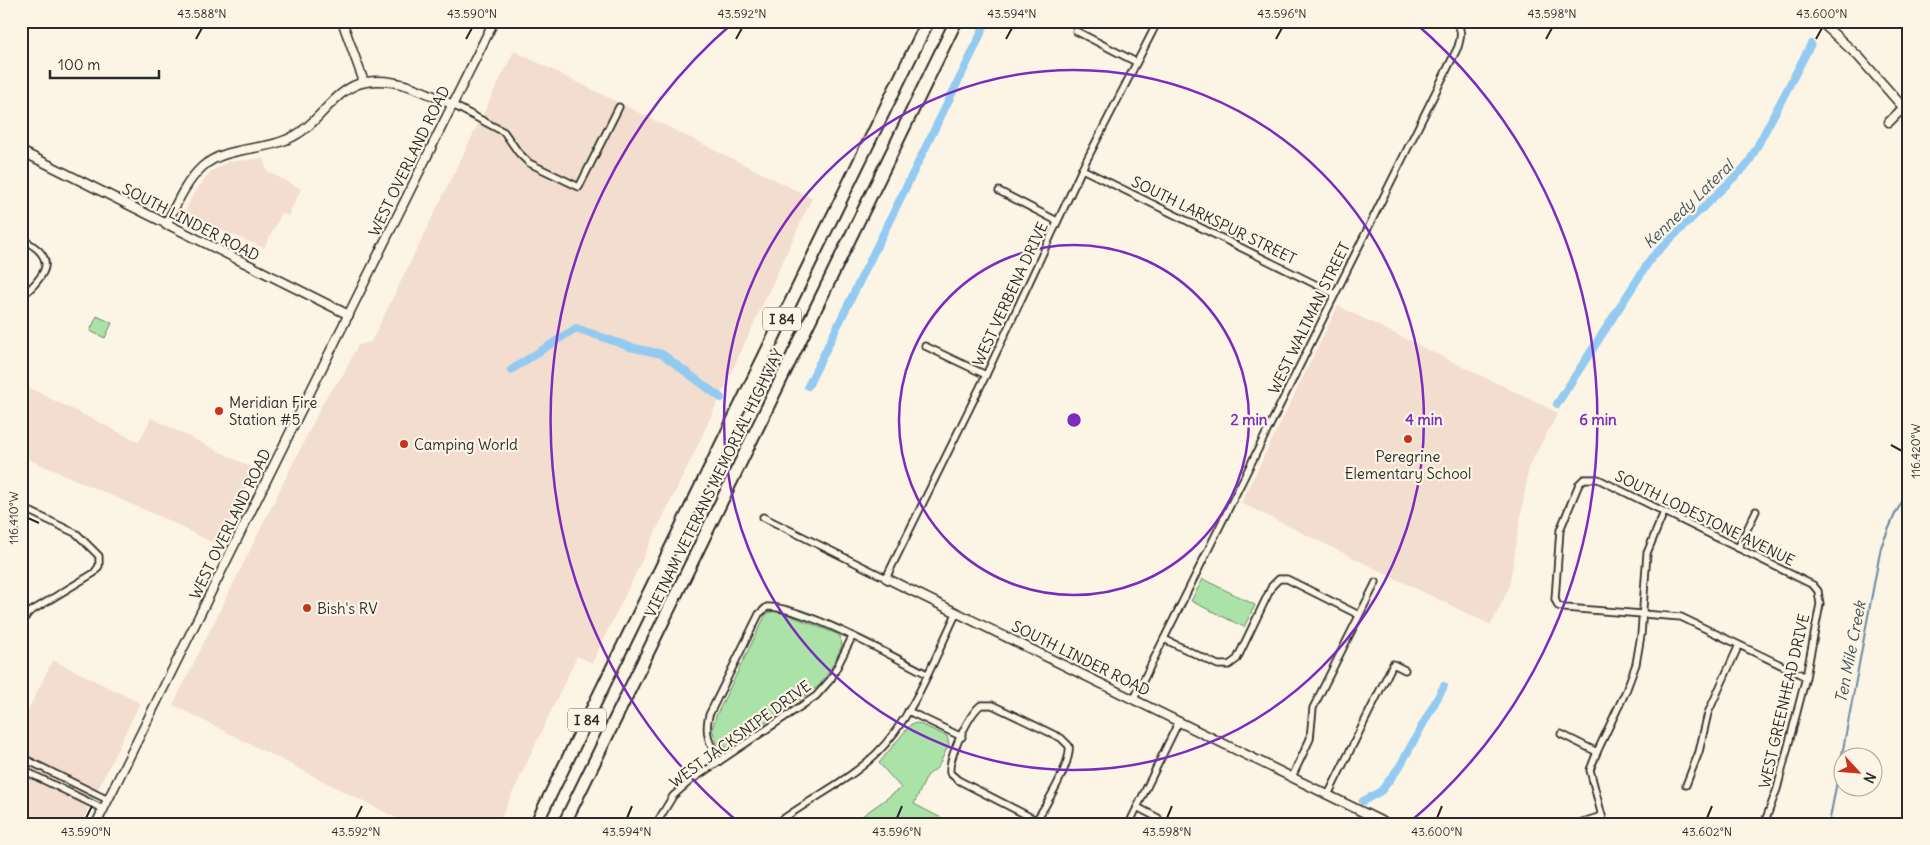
<svg xmlns="http://www.w3.org/2000/svg" width="1930" height="845" font-family="Delius,sans-serif">
<style>
.built{fill:#f3ddce}
.green{fill:#aae2a7;stroke:#6a8669}
.lines{fill:none;stroke-linecap:round;stroke-linejoin:round}
.stream{stroke:#698aa2;stroke-width:2}
.canal{stroke:#93caf1;stroke-width:8}
.minor-casing{stroke:#2b2b2b;stroke-width:9}
.tertiary-casing{stroke:#2b2b2b;stroke-width:11}
.motorway-casing{stroke:#2b2b2b;stroke-width:15}
.minor{stroke:#fcf5e5;stroke-width:5.5}
.tertiary{stroke:#fcf5e5;stroke-width:8}
.motorway{stroke:#fcf5e5;stroke-width:11}
.ticks{fill:none;stroke:#2b2b2b;stroke-width:2}
.ring{fill:none;stroke:#7b2cbf;stroke-width:2.5}
.poi-dot{fill:#c8321e;stroke:#fcf5e5;stroke-width:2}
.labels{text-anchor:middle;dominant-baseline:central;stroke-width:4.5;stroke-linejoin:round;paint-order:stroke}
.shield{fill:#fcf5e5;stroke:#6a6863;stroke-width:1}
.shield-label{font-size:14px;font-weight:bold;fill:#2b2b2b}
.street-label{font-size:15px;fill:#2b2b2b;stroke:#fcf5e5}
.poi-label{font-size:15px;fill:#2b2b2b;stroke:#fcf5e5;text-anchor:start}
.water-label{font-size:16px;font-style:italic;fill:#45535c;stroke:#fcf5e5}
.centre{fill:#7b2cbf;stroke:#fcf5e5;stroke-width:2.5}
.ring-label{font-size:15px;text-anchor:middle;font-weight:bold;fill:#7b2cbf;stroke:#fcf5e5;stroke-width:4.5;stroke-linejoin:round;paint-order:stroke}
.neatline{fill:none;stroke:#2b2b2b;stroke-width:2}
.ticks-label{font-size:12px;text-anchor:middle;fill:#2b2b2b}
</style>
<rect width="100%" height="100%" fill="#fcf5e5"/>
<filter id="ink" filterUnits="userSpaceOnUse"><feTurbulence type="fractalNoise" baseFrequency=".02" numOctaves="2"/><feDisplacementMap in="SourceGraphic" scale="10" xChannelSelector="R" yChannelSelector="G"/><feConvolveMatrix kernelMatrix="1 2 1 2 8 2 1 2 1" color-interpolation-filters="sRGB"/></filter>
<g filter="url(#ink)">
<g class="built">
<polygon points="514,51 812,198 695,451 592,663 577,656 498,824 408,824 173,705 326,397 343,375 358,345 371,342"/>
<polygon points="263,158 267,171 301,189 288,216 282,213 264,248 187,216 186,210 193,195 210,172 228,162"/>
<polygon points="1338,306 1558,413 1529,466 1509,588 1491,625 1241,503"/>
<polygon points="21,384 139,442 151,418 255,469 219,546 163,518 21,456"/>
<polygon points="53,660 140,703 81,824 21,824 21,724"/>
</g>
<g class="green">
<polygon points="97,316 112,323 105,338 90,331"/>
<polygon points="1203,579 1255,605 1244,627 1191,601"/>
<polygon points="776,610 837,634 840,636 842,646 831,669 819,686 729,748 718,746 712,729 716,716 766,614"/>
<polygon points="918,723 947,736 949,744 938,767 927,776 914,804 953,824 851,824 901,788 879,763 911,724"/>
</g>
<g class="lines">
<polyline class="stream" points="1829,824 1881,547 1895,514 1909,490"/>
<g class="canal">
<polyline points="511,370 576,328 630,347 662,354 721,398"/>
<polyline points="808,386 976,45 986,21"/>
<polyline points="1557,404 1652,257 1748,164 1811,44"/>
<polyline points="1363,801 1381,791 1400,766 1444,686"/>
</g>
<defs>
<g id="minor">
<polyline points="1076,31 1136,62"/>
<polyline points="453,105 504,132 518,152 529,163 579,187 619,107"/>
<polyline points="1082,169 1335,294"/>
<polyline points="999,191 1057,221"/>
<path d="M21 239C59 257 47 275 21 297"/>
<polyline points="925,346 986,375"/>
<polyline points="21,507 77,534 99,556 99,566 94,573 28,613 21,624"/>
<polyline points="763,517 886,578 986,375 1082,169 1158,21"/>
<polyline points="1738,548 1756,511"/>
<polyline points="21,606 28,613"/>
<polyline points="1164,639 1218,665 1229,665 1237,659 1272,586 1279,579 1287,579 1359,615"/>
<path d="M1134 699 1458 47C1461 37 1463 28 1454 21"/>
<polyline points="908,711 962,737"/>
<polyline points="1561,734 1597,752"/>
<polyline points="21,757 108,800"/>
<path d="M719 761C710 745 704 734 709 715L759 614 767 607C803 606 891 656 927 674"/>
<polyline points="21,769 103,809"/>
<polyline points="1292,777 1310,739 1313,708 1376,582"/>
<polyline points="1686,785 1699,752 1708,713 1739,645"/>
<polyline points="1328,795 1393,664 1405,670"/>
<polyline points="1137,807 1158,818"/>
<polyline points="656,824 673,796 690,781 816,696 831,679 852,637"/>
<path d="M776 824C808 800 847 782 876 754 913 718 934 659 957 612"/>
<path d="M1034 824C1044 809 1072 763 1069 746L1061 738 992 705H981C969 714 948 758 950 773L958 780 1036 820"/>
<polyline points="1129,824 1179,721"/>
<polyline points="1576,824 1602,816"/>
<polyline points="1604,824 1590,770 1597,752 1626,691 1636,664 1641,635 1647,553 1664,512"/>
<polyline points="1764,824 1777,789 1806,677 1820,604 1818,591 1813,585 1598,479 1584,479 1579,484 1560,530 1555,599 1558,606 1565,608 1681,617 1806,677"/>
</g>
<g id="tertiary">
<polyline points="342,21 364,82"/>
<polyline points="1820,21 1859,57 1909,114"/>
<polyline points="1889,122 1909,102"/>
<polyline points="21,151 349,315"/>
<path d="M166 225C176 205 185 183 202 167 226 145 266 152 294 136 320 123 335 87 366 82 397 77 425 92 453 105"/>
<polyline points="886,578 1387,824"/>
<polyline points="96,824 494,21"/>
</g>
<g id="motorway">
<polyline points="536,824 928,21"/>
<polyline points="564,824 956,21"/>
</g>
</defs>
<use href="#minor" class="minor-casing"/>
<use href="#tertiary" class="tertiary-casing"/>
<use href="#motorway" class="motorway-casing"/>
<use href="#minor" class="minor"/>
<use href="#tertiary" class="tertiary"/>
<use href="#motorway" class="motorway"/>
</g>
</g>
<path class="ticks" d="M196 39 202 28M466 39 472 28M736 39 742 28M1006 39 1012 28M1276 39 1282 28M1546 39 1552 28M1816 39 1822 28M1891 445 1902 451M28 518 39 523M86 818 92 806M356 818 362 806M627 818 632 806M897 818 902 806M1167 818 1172 806M1437 818 1442 806M1707 818 1712 806"/>
<g class="ring">
<circle cx="1074" cy="420" r="175"/>
<circle cx="1074" cy="420" r="350"/>
<path d="M737 821A524 524 0 0 1 734 22M1414 22A524 524 0 0 1 1411 821"/>
</g>
<g class="poi-dot">
<circle cx="219" cy="411" r="5"/>
<circle cx="1408" cy="439" r="5"/>
<circle cx="404" cy="444" r="5"/>
<circle cx="307" cy="608" r="5"/>
</g>
<g class="labels">
<g class="shield">
<rect x="763" y="307.5" width="38" height="23" rx="4"/>
<rect x="568" y="708.5" width="38" height="23" rx="4"/>
</g>
<g class="shield-label">
<text x="782" y="319">I 84</text>
<text x="587" y="720">I 84</text>
</g>
<g class="street-label">
<text transform="translate(409 161) rotate(-64)">WEST OVERLAND ROAD</text>
<text transform="translate(1214 220) rotate(26)">SOUTH LARKSPUR STREET</text>
<text transform="translate(191 222) rotate(27)">SOUTH LINDER ROAD</text>
<text transform="translate(1010 294) rotate(-65)">WEST VERBENA DRIVE</text>
<text transform="translate(1309 318) rotate(-64)">WEST WALTMAN STREET</text>
<text transform="translate(714 483) rotate(-64)">VIETNAM VETERANS MEMORIAL HIGHWAY</text>
<text transform="translate(1705 518) rotate(26)">SOUTH LODESTONE AVENUE</text>
<text transform="translate(230 524) rotate(-64)">WEST OVERLAND ROAD</text>
<text transform="translate(1081 658) rotate(26)">SOUTH LINDER ROAD</text>
<text transform="translate(1784 701) rotate(-77)">WEST GREENHEAD DRIVE</text>
<text transform="translate(740 734) rotate(-36)">WEST JACKSNIPE DRIVE</text>
</g>
<g class="poi-label">
<text x="229" y="402">Meridian Fire<tspan x="229" dy="17">Station #5</tspan></text>
<text x="414" y="444">Camping World</text>
<text x="1408" y="456" text-anchor="middle">Peregrine<tspan x="1408" dy="17">Elementary School</tspan></text>
<text x="317" y="608">Bish's RV</text>
</g>
<g class="water-label">
<text transform="translate(1688 204) rotate(-44)">Kennedy Lateral</text>
<text transform="translate(1850 652) rotate(-79)">Ten Mile Creek</text>
</g>
</g>
<circle cx="1074" cy="420" r="8" class="centre"/>
<g class="ring-label">
<text x="1249" y="425">2 min</text>
<text x="1424" y="425">4 min</text>
<text x="1598" y="425">6 min</text>
</g>
<rect width="1930" height="845" fill="none" stroke="#fcf5e5" stroke-width="55"/>
<g transform="translate(1858 772) rotate(116)"><circle r="24" fill="#fcf5e5" stroke="#a8a49b"/>
<path d="M0-4L9 19L0 12L-9 19Z" fill="#c8321e"/>
<text y="-8" font-size="14" font-weight="bold" text-anchor="middle" fill="#2b2b2b">N</text>
</g>
<path d="M50 70v8h109v-8" fill="none" stroke="#2b2b2b" stroke-width="2.5"/>
<text x="58" y="70" font-size="15" fill="#2b2b2b" stroke="#fcf5e5" stroke-width="4" paint-order="stroke">100 m</text>
<rect x="28" y="28" width="1874" height="790" class="neatline"/>
<g class="ticks-label">
<text x="202" y="18">43.588°N</text>
<text x="472" y="18">43.590°N</text>
<text x="742" y="18">43.592°N</text>
<text x="1012" y="18">43.594°N</text>
<text x="1282" y="18">43.596°N</text>
<text x="1552" y="18">43.598°N</text>
<text x="1822" y="18">43.600°N</text>
<text transform="translate(1916 451) rotate(-90)" y="4">116.420°W</text>
<text transform="translate(14 518) rotate(-90)" y="4">116.410°W</text>
<text x="86" y="836">43.590°N</text>
<text x="356" y="836">43.592°N</text>
<text x="627" y="836">43.594°N</text>
<text x="897" y="836">43.596°N</text>
<text x="1167" y="836">43.598°N</text>
<text x="1437" y="836">43.600°N</text>
<text x="1707" y="836">43.602°N</text>
</g>
</svg>
